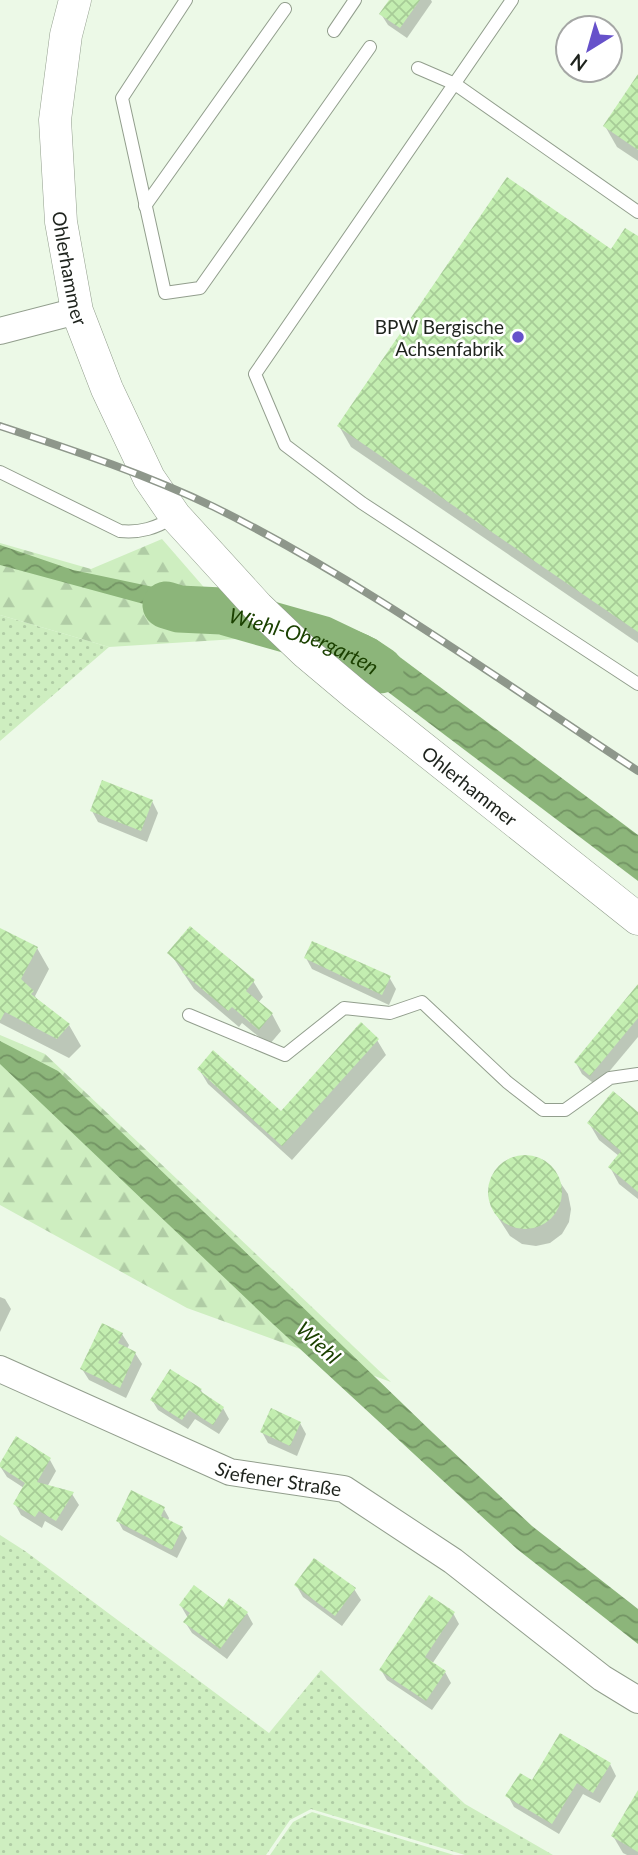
<svg xmlns="http://www.w3.org/2000/svg" width="638" height="1855" font-family="Lato,sans-serif">
<style>
.grass{fill:url(#grass-dots)}
.forest{fill:url(#forest-firs)}
.water{fill:url(#water-waves)}
.shadow{fill:#0003}
.lines{fill:none;stroke-linecap:round;stroke-linejoin:round}
.river{stroke:#8cb57a;stroke-width:47}
.building{fill:url(#building-cross-hatch)}
.service-casing{stroke:#929e8d;stroke-width:14}
.minor-casing{stroke:#929e8d;stroke-width:28}
.tertiary-casing{stroke:#929e8d;stroke-width:33}
.service{stroke:#fff;stroke-width:12}
.minor{stroke:#fff;stroke-width:26}
.tertiary{stroke:#fff;stroke-width:32}
.rail-casing{stroke:#8e978b;stroke-width:8}
.rail{stroke:#fff;stroke-width:5;stroke-dasharray:16;stroke-linecap:butt}
.poi-dot{fill:#6651ca;stroke:#fff;stroke-width:2.5}
.labels{text-anchor:middle;dominant-baseline:central;stroke-width:5;stroke-linejoin:round;paint-order:stroke}
.street-label{font-size:19px;fill:#1e231d;stroke:#fff}
.poi-label{font-size:19px;fill:#1e231d;stroke:#fff;text-anchor:end}
.water-label{font-size:21px;font-style:italic;fill:#1b4101;stroke:#fff}
</style>
<defs>
<pattern id="grass-dots" width="8" height="8" patternUnits="userSpaceOnUse" patternTransform="scale(1.75)"><rect width="8" height="8" fill="#ceeec0"/><path d="M2 2h.1M6 6h.1" fill="none" stroke="#b0cca5" stroke-width="1.8" stroke-linecap="round"/></pattern>
<pattern id="forest-firs" width="22" height="20" patternUnits="userSpaceOnUse" patternTransform="scale(1.75)"><rect width="22" height="20" fill="#ceeec0"/><path d="M5 1l3.5 6h-7zM16 11l3.5 6h-7z" fill="#b0cca5"/></pattern>
<pattern id="water-waves" width="16" height="10" patternUnits="userSpaceOnUse" patternTransform="scale(1.75)"><rect width="16" height="10" fill="#8cb57a"/><path d="M0 5q4-4 8 0t8 0" fill="none" stroke="#729363"/></pattern>
<pattern id="building-cross-hatch" width="8" height="8" patternUnits="userSpaceOnUse" patternTransform="scale(1.75)"><rect width="8" height="8" fill="#c3eeb0"/><path d="M0 0l8 8M0 8l8-8" fill="none" stroke="#a7cc97"/></pattern>
</defs>
<rect width="100%" height="100%" fill="#ecf9e7"/>
<g class="grass">
<polygon points="0,615 109,647 0,741"/>
<polygon points="0,1535 25,1551 269,1733 321,1670 465,1804 553,1855 465,1855 311,1809 290,1820 266,1855 0,1855"/>
<polygon points="312,1812 454,1855 270,1855 293,1822"/>
</g>
<g class="forest">
<polygon points="162,539 215,600 252,638 109,647 0,615 0,543 91,569"/>
<polygon points="0,1035 45,1054 391,1382 187,1308 0,1205"/>
</g>
<g class="water">
<polygon points="0,545 73,570 215,600 252,638 210,622 0,565"/>
<path d="M299 618C328 620 351 626 377 640L638 835V881L347 661Z"/>
<polygon points="0,1041 58,1071 433,1433 532,1526 638,1609 638,1644 517,1549 273,1324 0,1064"/>
</g>
<g class="shadow">
<polygon points="391,0 431,0 432,2 407,38 388,25 381,14"/>
<polygon points="638,101 638,161 617,147 605,126"/>
<polygon points="638,239 638,643 351,447 339,426 611,251"/>
<polygon points="152,801 158,813 147,842 98,822 92,811"/>
<polygon points="0,930 37,948 49,969 35,996 38,1001 69,1025 81,1046 69,1058 0,1023"/>
<polygon points="170,953 253,981 263,997 258,1003 272,1014 281,1031 269,1045 242,1023 239,1027 194,989"/>
<polygon points="306,958 389,977 396,989 389,1005 312,969"/>
<polygon points="638,991 638,1037 597,1086 582,1074 576,1063"/>
<polygon points="377,1040 386,1055 292,1160 208,1084 199,1069 281,1113"/>
<polygon points="638,1114 638,1199 619,1184 610,1167 619,1156 599,1140 589,1123"/>
<polygon points="523,1156 538,1159 549,1166 568,1194 571,1209 569,1222 562,1234 550,1243 536,1246 522,1244 510,1236 492,1208 488,1194 491,1180 499,1167 510,1159"/>
<polygon points="0,1297 5,1299 11,1309 0,1332"/>
<polygon points="122,1334 129,1345 127,1349 135,1353 142,1364 126,1398 89,1380 82,1369"/>
<polygon points="201,1390 204,1396 223,1408 229,1419 219,1434 195,1419 188,1429 158,1410 152,1400"/>
<polygon points="300,1423 306,1434 297,1456 268,1443 262,1432"/>
<polygon points="50,1460 56,1471 47,1487 72,1494 79,1505 62,1531 45,1521 42,1528 21,1515 15,1504 24,1488 7,1477 0,1466"/>
<polygon points="164,1509 169,1518 168,1521 182,1529 187,1538 177,1558 123,1530 118,1521"/>
<polygon points="296,1585 354,1589 361,1600 342,1626 303,1597"/>
<polygon points="181,1606 247,1613 253,1624 227,1659 192,1633 185,1622 188,1618"/>
<polygon points="453,1613 459,1624 432,1664 445,1672 451,1683 432,1710 387,1680 381,1670"/>
<polygon points="610,1764 616,1776 600,1803 583,1794 559,1834 514,1807 508,1796 532,1782"/>
<polygon points="638,1803 638,1855 627,1855 623,1853 613,1836"/>
</g>
<g class="lines">
<path class="river" id="s1" d="M166 605 179 609 222 611 321 639 365 660 380 670"/>
</g>
<g class="building">
<polygon points="389,0 420,0 400,28 379,14"/>
<polygon points="638,74 638,150 603,126"/>
<polygon points="507,177 611,249 625,228 638,236 638,632 337,426"/>
<polygon points="102,780 153,800 141,831 90,811"/>
<polygon points="190,926 255,980 246,991 273,1013 259,1030 232,1007 228,1011 182,972 185,969 167,953"/>
<polygon points="0,928 38,947 21,979 34,991 31,994 70,1024 57,1039 5,1012 0,1021"/>
<polygon points="312,941 391,976 382,995 304,958"/>
<polygon points="638,984 638,1018 590,1076 574,1062"/>
<polygon points="361,1022 379,1039 282,1146 197,1069 213,1050 281,1111"/>
<polygon points="613,1091 638,1112 638,1192 608,1167 621,1151 587,1123"/>
<circle cx="525" cy="1192" r="37"/>
<polygon points="102,1323 123,1333 118,1343 136,1352 120,1388 80,1369"/>
<polygon points="170,1369 202,1389 200,1391 224,1407 213,1425 189,1410 182,1420 150,1400"/>
<polygon points="271,1408 301,1422 290,1446 260,1432"/>
<polygon points="16,1436 51,1458 37,1482 74,1492 56,1521 39,1511 35,1517 13,1504 25,1483 0,1467 0,1463"/>
<polygon points="131,1490 165,1507 161,1516 183,1527 172,1550 116,1521"/>
<polygon points="314,1558 356,1588 335,1616 294,1585"/>
<polygon points="194,1585 223,1607 229,1598 248,1612 220,1649 183,1622 190,1613 179,1605"/>
<polygon points="429,1595 455,1612 425,1657 446,1671 426,1701 379,1670"/>
<polygon points="560,1733 611,1763 593,1793 577,1783 552,1824 505,1796 520,1773 532,1780"/>
<polygon points="638,1790 638,1852 611,1836"/>
</g>
<g class="lines">
<defs>
<g id="service">
<polyline points="186,0 122,98 165,293 200,288 370,47"/>
<polyline points="512,0 255,374 285,445 362,503 638,684"/>
<polyline points="334,31 355,0"/>
<polyline points="418,68 455,84 638,212"/>
<polyline points="145,206 285,9"/>
<path d="M0 472 120 531C141 533 156 528 174 517"/>
<polyline points="189,1015 285,1055 344,1008 390,1013 422,1002 507,1082 543,1110 565,1110 610,1078 638,1074"/>
</g>
<g id="minor">
<polyline points="0,331 77,311"/>
<path id="s2" d="M0 1369 230 1472 344 1489 453 1561 602 1678 638 1700"/>
</g>
<g id="tertiary">
<path id="s3" d="M75 0 66 35 55 120 61 222 77 311 107 389 149 478 175 516 258 607 305 652 355 694 638 919"/>
</g>
</defs>
<use href="#service" class="service-casing"/>
<use href="#minor" class="minor-casing"/>
<use href="#tertiary" class="tertiary-casing"/>
<use href="#service" class="service"/>
<use href="#minor" class="minor"/>
<use href="#tertiary" class="tertiary"/>
<defs>
<path id="rail" d="M0 426C72 450 145 474 214 507 363 581 499 680 638 771"/>
</defs>
<use href="#rail" class="rail-casing"/>
<use href="#rail" class="rail"/>
</g>
<circle class="poi-dot" cx="518" cy="337" r="7"/>
<g class="labels">
<g class="street-label">
<text stroke="none"><textPath href="#s3" startOffset="271">Ohlerhammer</textPath></text>
<text stroke="none"><textPath href="#s3" startOffset="943">Ohlerhammer</textPath></text>
<text stroke="none"><textPath href="#s2" startOffset="301">Siefener Straße</textPath></text>
</g>
<g class="poi-label">
<text x="504" y="326">BPW Bergische<tspan x="504" dy="22">Achsenfabrik</tspan></text>
</g>
<g class="water-label">
<text stroke="none"><textPath href="#s1" startOffset="144">Wiehl-Obergarten</textPath></text>
<text transform="translate(319 1342) rotate(43)">Wiehl</text>
</g>
</g>
<g transform="translate(589 49) rotate(217)"><circle r="33" fill="#ffffff" stroke="#a5a7a5" stroke-width="2"/>
<path d="M0-5L12 26L0 18L-12 26Z" fill="#6651ca"/>
<text y="-10" font-size="19" font-weight="bold" text-anchor="middle" fill="#1e231d">N</text>
</g>
</svg>
